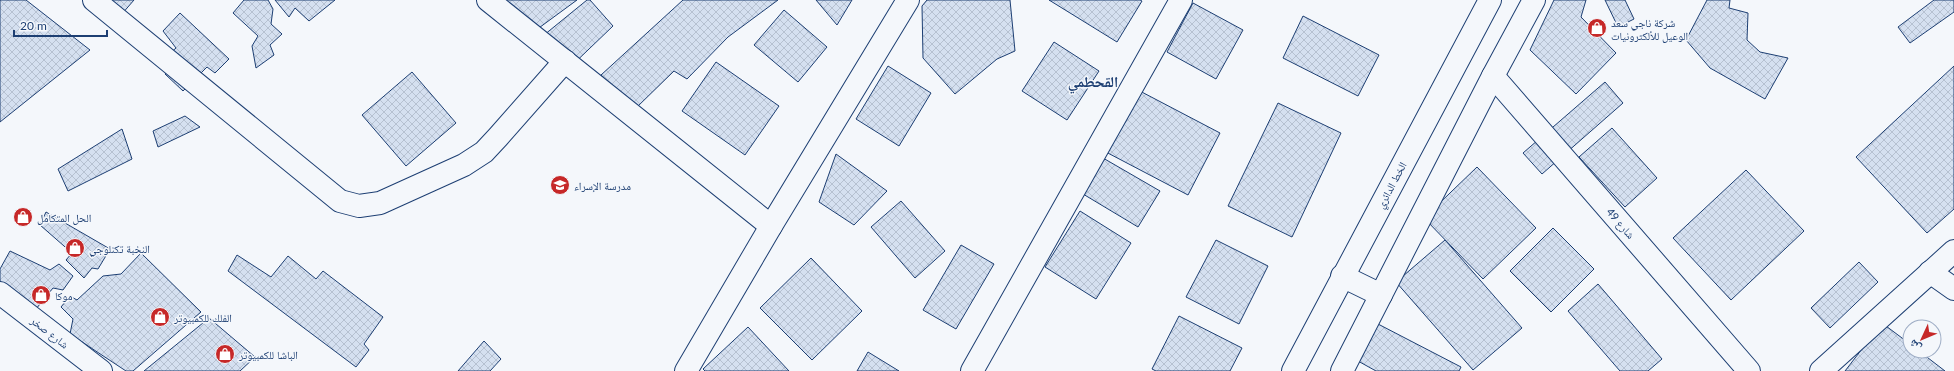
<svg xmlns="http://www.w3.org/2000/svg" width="1954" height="371" font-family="Lato,'Noto Naskh Arabic',sans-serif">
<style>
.building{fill:url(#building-cross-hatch);stroke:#1d3f73}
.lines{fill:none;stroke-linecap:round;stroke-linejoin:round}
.minor-casing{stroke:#1d3f73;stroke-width:24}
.tertiary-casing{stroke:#1d3f73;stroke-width:24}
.secondary-casing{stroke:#1d3f73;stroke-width:24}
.minor{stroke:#f4f7fb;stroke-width:22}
.tertiary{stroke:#f4f7fb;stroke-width:22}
.secondary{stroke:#f4f7fb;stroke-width:22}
.labels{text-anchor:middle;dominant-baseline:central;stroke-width:3;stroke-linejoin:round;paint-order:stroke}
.poi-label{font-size:11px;fill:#1d3f73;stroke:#f4f7fb;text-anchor:start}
.street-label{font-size:11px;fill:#1d3f73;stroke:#f4f7fb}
.district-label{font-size:15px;font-weight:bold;fill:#1d3f73;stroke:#f4f7fb}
</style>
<defs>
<pattern id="building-cross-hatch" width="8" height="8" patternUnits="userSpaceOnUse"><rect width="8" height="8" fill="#d5e0f0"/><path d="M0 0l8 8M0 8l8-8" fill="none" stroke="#b6c1d1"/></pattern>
</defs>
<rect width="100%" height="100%" fill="#f4f7fb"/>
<g class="building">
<polygon points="0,0 26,0 90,50 0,122"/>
<polygon points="104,0 134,0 121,15"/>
<polygon points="244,0 268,0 273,9 271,24 282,34 270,45 274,55 256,68 252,46 258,36 233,13"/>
<polygon points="275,0 335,0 309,21 295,8 289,17"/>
<polygon points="499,0 577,0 532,33"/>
<polygon points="587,0 590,0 613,26 564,73 533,44"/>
<polygon points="683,0 778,0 728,37 687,79 674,71 636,108 601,75"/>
<polygon points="816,0 852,0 837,25"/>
<polygon points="927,0 1010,0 1015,51 997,59 955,94 923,58 922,6"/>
<polygon points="1049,0 1140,0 1142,1 1117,42"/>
<polygon points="1554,0 1586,0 1581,17 1616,53 1576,94 1530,50"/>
<polygon points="1605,0 1625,0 1634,19 1618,27"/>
<polygon points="1707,0 1730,0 1729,8 1748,13 1747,40 1760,52 1788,58 1765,99 1710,68 1686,40"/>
<polygon points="1934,0 1954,0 1954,12 1910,43 1898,27"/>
<polygon points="1193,3 1243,30 1216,79 1167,52"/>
<polygon points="784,10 827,47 798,82 754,45"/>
<polygon points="180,13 229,59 215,73 207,67 183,91 165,74 176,62 169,54 176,48 163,31"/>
<polygon points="1303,16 1379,55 1358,96 1283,58"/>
<polygon points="1054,42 1099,71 1067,120 1022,91"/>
<polygon points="716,62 779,106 745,155 682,111"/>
<polygon points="888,66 931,93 899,146 856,119"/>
<polygon points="1954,66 1954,209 1927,233 1856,157"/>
<polygon points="412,72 456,123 406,166 362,115"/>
<polygon points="1605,82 1623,103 1542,174 1523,153"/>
<polygon points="1136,89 1220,133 1188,195 1104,151"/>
<polygon points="1278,103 1341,133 1292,237 1228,206"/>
<polygon points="185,116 200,127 158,147 153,131"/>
<polygon points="1612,128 1657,178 1625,207 1579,157"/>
<polygon points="122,129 132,159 68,191 58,169"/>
<polygon points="836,154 887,191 854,225 819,202"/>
<polygon points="1103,158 1160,191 1138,227 1083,194"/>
<polygon points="1477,167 1536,228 1483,279 1424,218"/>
<polygon points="1746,170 1804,231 1731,300 1673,238"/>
<polygon points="901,201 945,251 915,278 871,227"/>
<polygon points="1080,211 1131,243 1096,299 1045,267"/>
<polygon points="46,212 110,249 98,269 92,268 84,278 66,260 72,253 40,225"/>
<polygon points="1553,228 1594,269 1551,312 1510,271"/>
<polygon points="1216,240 1268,266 1239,324 1186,297"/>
<polygon points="1445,240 1522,328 1473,370 1396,282"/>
<polygon points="961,245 994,264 956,329 923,310"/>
<polygon points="10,251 50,270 59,264 73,276 63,290 53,288 36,309 0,284 0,269"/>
<polygon points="141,253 201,312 133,371 126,371 70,334 73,319 61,307 70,296 77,300 103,276 121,274"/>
<polygon points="237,255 271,277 288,256 316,279 323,271 383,317 364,344 369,350 356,367 228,271"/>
<polygon points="811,258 862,311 812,360 760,308"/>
<polygon points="1859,262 1878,282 1830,328 1811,308"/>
<polygon points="1598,284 1662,359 1648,371 1620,371 1568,311"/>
<polygon points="1179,316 1242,348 1230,371 1156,371 1152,369"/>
<polygon points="209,318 255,357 240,371 144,371"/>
<polygon points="1882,323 1910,344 1910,351 1919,351 1945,371 1845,371"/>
<polygon points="1378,324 1461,367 1459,371 1376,371 1358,361"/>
<polygon points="748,327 789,371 705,371 703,369"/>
<polygon points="484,341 501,359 490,371 458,371"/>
<polygon points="868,352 899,371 857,371"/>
</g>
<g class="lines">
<defs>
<g id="minor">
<polyline points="94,0 340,201 359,206 380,203 464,165 484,152 498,137 565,61"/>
<polyline points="488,0 771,226"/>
<polyline points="1493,76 1749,371"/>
<polyline points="1930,272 1954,289"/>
<polyline points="686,371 771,226 908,0"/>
<polyline points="972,371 1181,0"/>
<polyline points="1821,371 1954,251"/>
</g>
<polyline id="tertiary" points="0,293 101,371"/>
<g id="secondary">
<polyline points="1342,276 1381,295"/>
<polyline points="1293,371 1490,0"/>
<polyline points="1342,371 1493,76 1534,0"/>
</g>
</defs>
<use href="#minor" class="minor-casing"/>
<use href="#tertiary" class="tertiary-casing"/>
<use href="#secondary" class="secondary-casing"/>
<use href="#minor" class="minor"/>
<use href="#tertiary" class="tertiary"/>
<use href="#secondary" class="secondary"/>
</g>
<defs>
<symbol id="shop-disc" viewBox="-11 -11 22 22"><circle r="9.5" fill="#c62828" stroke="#f4f7fb"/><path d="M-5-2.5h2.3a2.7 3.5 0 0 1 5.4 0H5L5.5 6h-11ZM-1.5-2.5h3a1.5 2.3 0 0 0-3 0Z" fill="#fff"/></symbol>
<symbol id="school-disc" viewBox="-11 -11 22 22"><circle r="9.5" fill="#c62828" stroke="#f4f7fb"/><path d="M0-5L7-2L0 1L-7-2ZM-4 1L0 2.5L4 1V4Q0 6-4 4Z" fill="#fff"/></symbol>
</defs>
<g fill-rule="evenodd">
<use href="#shop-disc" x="1586" y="17" width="22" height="22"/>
<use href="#school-disc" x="549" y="174" width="22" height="22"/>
<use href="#shop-disc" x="12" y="206" width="22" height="22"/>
<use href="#shop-disc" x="64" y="237" width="22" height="22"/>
<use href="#shop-disc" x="30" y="284" width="22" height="22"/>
<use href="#shop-disc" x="149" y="306" width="22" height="22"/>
<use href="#shop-disc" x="214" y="343" width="22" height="22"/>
</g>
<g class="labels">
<g class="poi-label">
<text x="1611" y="22">شركة ناجي سعد<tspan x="1611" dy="13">الوعيل للألكترونيات</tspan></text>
<text x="574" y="185">مدرسة الإسراء</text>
<text x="37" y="217">الحل المتكامل</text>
<text x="89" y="248">النخبة تكنلوجي</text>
<text x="55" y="295">موكا</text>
<text x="174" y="317">الفلك للكمبيوتر</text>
<text x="239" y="354">الباشا للكمبيوتر</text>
</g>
<g class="street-label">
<text transform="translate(1391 185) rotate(-62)">الخط الدائري</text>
<text transform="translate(1621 223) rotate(49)">شارع 49</text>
<text transform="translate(50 332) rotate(38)">شارع صخر</text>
</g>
<g class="district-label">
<text x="1093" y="81">القحطمي</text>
</g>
</g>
<g transform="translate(1922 339) rotate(226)"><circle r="19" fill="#f4f7fb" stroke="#9eadc5"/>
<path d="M0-3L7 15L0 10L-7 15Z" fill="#c62828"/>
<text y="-6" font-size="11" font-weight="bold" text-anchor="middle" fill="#1d3f73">ش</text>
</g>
<path d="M14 30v6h93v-6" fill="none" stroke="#1d3f73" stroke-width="2"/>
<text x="20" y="30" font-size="12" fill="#1d3f73" stroke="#f4f7fb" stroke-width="3" paint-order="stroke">20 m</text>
</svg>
